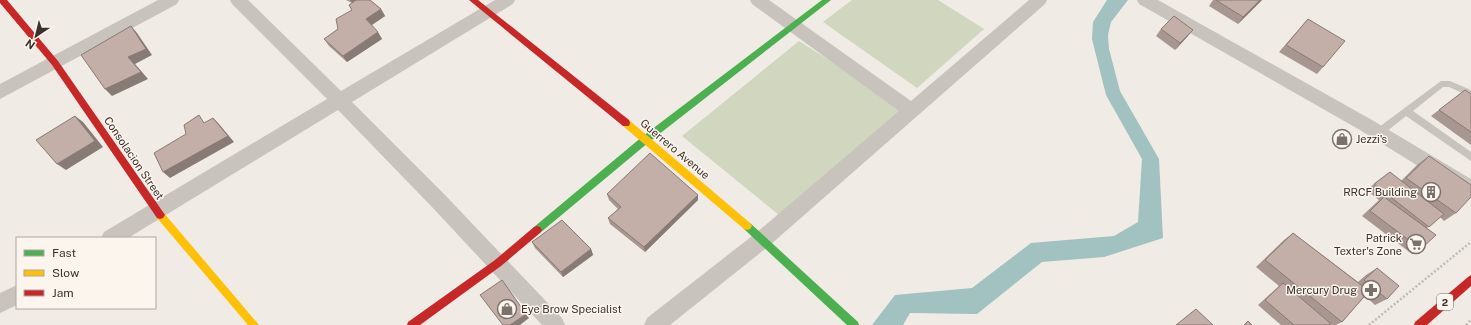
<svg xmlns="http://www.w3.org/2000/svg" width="1471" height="325" font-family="'Public Sans',sans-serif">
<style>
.green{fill:#d1d6bf}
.water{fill:#a1c2c1}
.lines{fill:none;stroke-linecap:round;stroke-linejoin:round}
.path{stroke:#c2bbb6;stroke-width:2.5;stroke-dasharray:2 2;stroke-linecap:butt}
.lane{fill:#c9c3be;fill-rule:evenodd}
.street{fill:#c9c3be;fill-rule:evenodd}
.fast{fill:#4caf50;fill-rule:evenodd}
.slow{fill:#ffc107;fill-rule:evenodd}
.jam{fill:#c62828;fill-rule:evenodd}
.wall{fill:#a89690}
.shaded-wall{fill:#887a75}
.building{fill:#c3afa7;stroke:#887a75}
.labels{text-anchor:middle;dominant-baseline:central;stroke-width:3;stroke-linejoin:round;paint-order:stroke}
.shield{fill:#fbf5ee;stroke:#756b66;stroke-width:1}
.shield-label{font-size:10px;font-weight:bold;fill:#3b302b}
.poi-label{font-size:11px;fill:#3b302b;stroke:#fbf5ee;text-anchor:end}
.street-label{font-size:11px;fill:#3b302b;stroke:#fbf5ee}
</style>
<rect width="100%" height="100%" fill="#f0ebe5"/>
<g class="green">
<polygon points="852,0 938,0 984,29 917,88 823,22"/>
<polygon points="799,41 904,108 779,215 682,136"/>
</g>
<polygon class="water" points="1107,0 1128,0 1111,22 1108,35 1109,49 1120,91 1159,159 1163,238 1104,257 1042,262 977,314 910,313 903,325 872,325 895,295 972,288 1031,243 1114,236 1138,222 1142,159 1106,95 1092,39 1093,22"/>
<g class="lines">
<g class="path">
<polyline points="1369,325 1471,242"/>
<polyline points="1466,325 1471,320"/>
</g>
<polygon class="lane" points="1441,81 1450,81 1471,90 1471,97 1449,87 1443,87 1413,111 1471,152 1471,161 1406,116 1381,136 1375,136 1374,133 1375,130"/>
<g class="street">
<polygon points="158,0 179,0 177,4 0,99 0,84"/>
<polygon points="230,0 248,0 341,91 495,0 515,0 513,4 352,102 445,195 562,318 565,325 542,325 432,207 338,110 128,238 101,238 104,232 327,99 232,4"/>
<polygon points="750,0 769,0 911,101 1029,0 1047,0 1045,4 770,245 670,325 644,325 647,318 756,233 899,111 752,4"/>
<polygon points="1137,0 1158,0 1372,120 1471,179 1471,197 1465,195 1360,130 1139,4"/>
<polygon points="17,285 17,305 0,313 0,293"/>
</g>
<g class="fast">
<polygon points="822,0 831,0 649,142 540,233 537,234 534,233 532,230 534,227 643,136"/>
<polygon points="747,222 750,223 858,322 859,325 847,325 744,229 742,226 744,223"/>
</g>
<g class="slow">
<polygon points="626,119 629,120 750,223 752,226 750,229 747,230 744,229 623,126 622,123 623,120"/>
<polygon points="160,211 163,212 259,325 248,325 157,218 155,215 157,212"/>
</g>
<g class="jam">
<polygon points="0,0 7,0 58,61 163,212 165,215 163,218 160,219 157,218 52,65 0,3"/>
<polygon points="469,0 478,0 629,120 630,123 629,126 623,126"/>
<polygon points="537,226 540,227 542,230 540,233 501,266 420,325 407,325 408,322 495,260 534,227"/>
<polygon points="1471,275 1471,286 1427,325 1414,325 1415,322 1468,277"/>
</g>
</g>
<g class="wall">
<polygon points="346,0 370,0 381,9 385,16 372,25 382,39 347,62 329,46 324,39 338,29 352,10 352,3"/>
<polygon points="1213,0 1262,0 1238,24 1209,6"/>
<polygon points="1308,19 1323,67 1317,74 1279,52"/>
<polygon points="1161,29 1188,36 1175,50 1156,36"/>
<polygon points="1465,90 1471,94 1471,145 1431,116"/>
<polygon points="1429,156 1456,213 1444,221 1440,217 1427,228 1421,249 1412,254 1362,216 1379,200 1366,190 1390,172 1401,181 1418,164"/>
<polygon points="607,194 698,200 645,252 610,224 608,218 618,209 609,200"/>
<polygon points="1293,233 1358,282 1366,275 1377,268 1387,299 1375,305 1365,296 1342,322 1336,325 1281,325 1258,305 1279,286 1256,267 1284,240"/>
<polygon points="532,242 591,249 593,255 563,277 535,248"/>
</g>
<g class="shaded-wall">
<polygon points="350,0 357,0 352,3"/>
<polygon points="1260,0 1262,0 1238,24 1243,17"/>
<polygon points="381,9 385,16 370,26 366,19"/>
<polygon points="131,26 137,33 152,55 135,64 148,79 112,96 105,89 128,57"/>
<polygon points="1193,30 1188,36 1175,50 1180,43"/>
<polygon points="378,32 382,39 347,62 343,56"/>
<polygon points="75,116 83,122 103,147 66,170 57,164"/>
<polygon points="213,118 219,124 234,142 170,178 163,172"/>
<polygon points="698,195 698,200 645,252 644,247"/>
<polygon points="591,249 593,255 563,277 561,272"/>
<polygon points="526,314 529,318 520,325 510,325"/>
</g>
<g class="building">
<polygon points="356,0 370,0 381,9 366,19 378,32 343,56 324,39 338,29 336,19 352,10 349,5"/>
<polygon points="1216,0 1260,0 1243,17"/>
<polygon points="1174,16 1193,30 1180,43 1161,29"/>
<polygon points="1308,19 1345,41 1323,67 1286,45"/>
<polygon points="131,26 146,49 128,57 141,72 105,89 81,55"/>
<polygon points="1465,90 1471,94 1471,132 1439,110"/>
<polygon points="199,115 204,123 213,118 228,136 163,172 154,153 186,134 184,125"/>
<polygon points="75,116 95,141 57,164 36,140"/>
<polygon points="650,153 698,195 644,247 608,218 621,207 607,194"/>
<polygon points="1429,156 1471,185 1471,197 1456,213 1406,178"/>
<polygon points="1390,172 1444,214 1429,227 1374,184"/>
<polygon points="1384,197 1436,235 1421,249 1370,211"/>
<polygon points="562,220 591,249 561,272 532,242"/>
<polygon points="1293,233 1369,291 1342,322 1265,260"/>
<polygon points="1377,268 1399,286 1387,299 1364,280"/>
<polygon points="502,280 526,314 510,325 503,325 480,295"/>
<polygon points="1283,283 1330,323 1329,325 1294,325 1265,300"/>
<polygon points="1196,309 1213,325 1176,325"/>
<polygon points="1248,321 1252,325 1244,325"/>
</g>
<defs>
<symbol id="shop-ring" viewBox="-11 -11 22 22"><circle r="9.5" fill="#fbf5ee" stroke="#7a716c" stroke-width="1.5"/><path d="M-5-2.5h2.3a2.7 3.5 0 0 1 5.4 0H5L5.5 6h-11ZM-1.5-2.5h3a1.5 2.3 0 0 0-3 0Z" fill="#7a716c"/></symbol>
<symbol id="building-ring" viewBox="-11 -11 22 22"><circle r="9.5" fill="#fbf5ee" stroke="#7a716c" stroke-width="1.5"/><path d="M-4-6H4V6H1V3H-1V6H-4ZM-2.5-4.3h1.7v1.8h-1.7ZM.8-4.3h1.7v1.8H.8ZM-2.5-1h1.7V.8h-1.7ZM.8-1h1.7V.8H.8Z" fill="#7a716c"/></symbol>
<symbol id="supermarket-ring" viewBox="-11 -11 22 22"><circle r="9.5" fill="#fbf5ee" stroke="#7a716c" stroke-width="1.5"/><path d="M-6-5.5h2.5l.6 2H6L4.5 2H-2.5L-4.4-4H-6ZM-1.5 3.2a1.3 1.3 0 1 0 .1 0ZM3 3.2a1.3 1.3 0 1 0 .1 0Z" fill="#7a716c"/></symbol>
<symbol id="pharmacy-ring" viewBox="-11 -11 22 22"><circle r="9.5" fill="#fbf5ee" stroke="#7a716c" stroke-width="1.5"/><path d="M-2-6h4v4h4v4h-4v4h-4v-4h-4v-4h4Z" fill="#7a716c"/></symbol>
</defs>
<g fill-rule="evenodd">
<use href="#shop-ring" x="1331" y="128" width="22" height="22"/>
<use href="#building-ring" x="1420" y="181" width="22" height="22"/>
<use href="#supermarket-ring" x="1405" y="233" width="22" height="22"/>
<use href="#pharmacy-ring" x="1360" y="279" width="22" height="22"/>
<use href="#shop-ring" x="496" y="298" width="22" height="22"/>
</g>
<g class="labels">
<rect class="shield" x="1437" y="294" width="16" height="16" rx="3"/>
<g class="shield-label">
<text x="1445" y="302">2</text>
</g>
<g class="poi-label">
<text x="1356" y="139" text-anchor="start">Jezzi's</text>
<text x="1417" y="192">RRCF Building</text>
<text x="1402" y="238">Patrick<tspan x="1402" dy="13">Texter's Zone</tspan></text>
<text x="1357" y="290">Mercury Drug</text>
<text x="521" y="309" text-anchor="start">Eye Brow Specialist</text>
</g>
<g class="street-label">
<text transform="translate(675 149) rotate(40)">Guerrero Avenue</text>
<text transform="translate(134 158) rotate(56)">Consolacion Street</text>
</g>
</g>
<rect x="16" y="237" width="140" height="72" fill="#fbf5ee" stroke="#aea6a0"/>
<rect x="24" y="250" width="20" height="6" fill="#4caf50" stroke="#aea6a0"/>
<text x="52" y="257" font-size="12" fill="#3b302b">Fast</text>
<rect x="24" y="270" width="20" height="6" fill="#ffc107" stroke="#aea6a0"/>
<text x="52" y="277" font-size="12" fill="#3b302b">Slow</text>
<rect x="24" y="290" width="20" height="6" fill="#c62828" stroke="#aea6a0"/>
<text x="52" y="297" font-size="12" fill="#3b302b">Jam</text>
<g transform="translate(36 36) rotate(215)" stroke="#fbf5ee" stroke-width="3" paint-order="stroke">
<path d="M0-3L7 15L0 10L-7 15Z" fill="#3b302b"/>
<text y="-6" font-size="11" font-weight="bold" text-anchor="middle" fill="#3b302b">N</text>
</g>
</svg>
